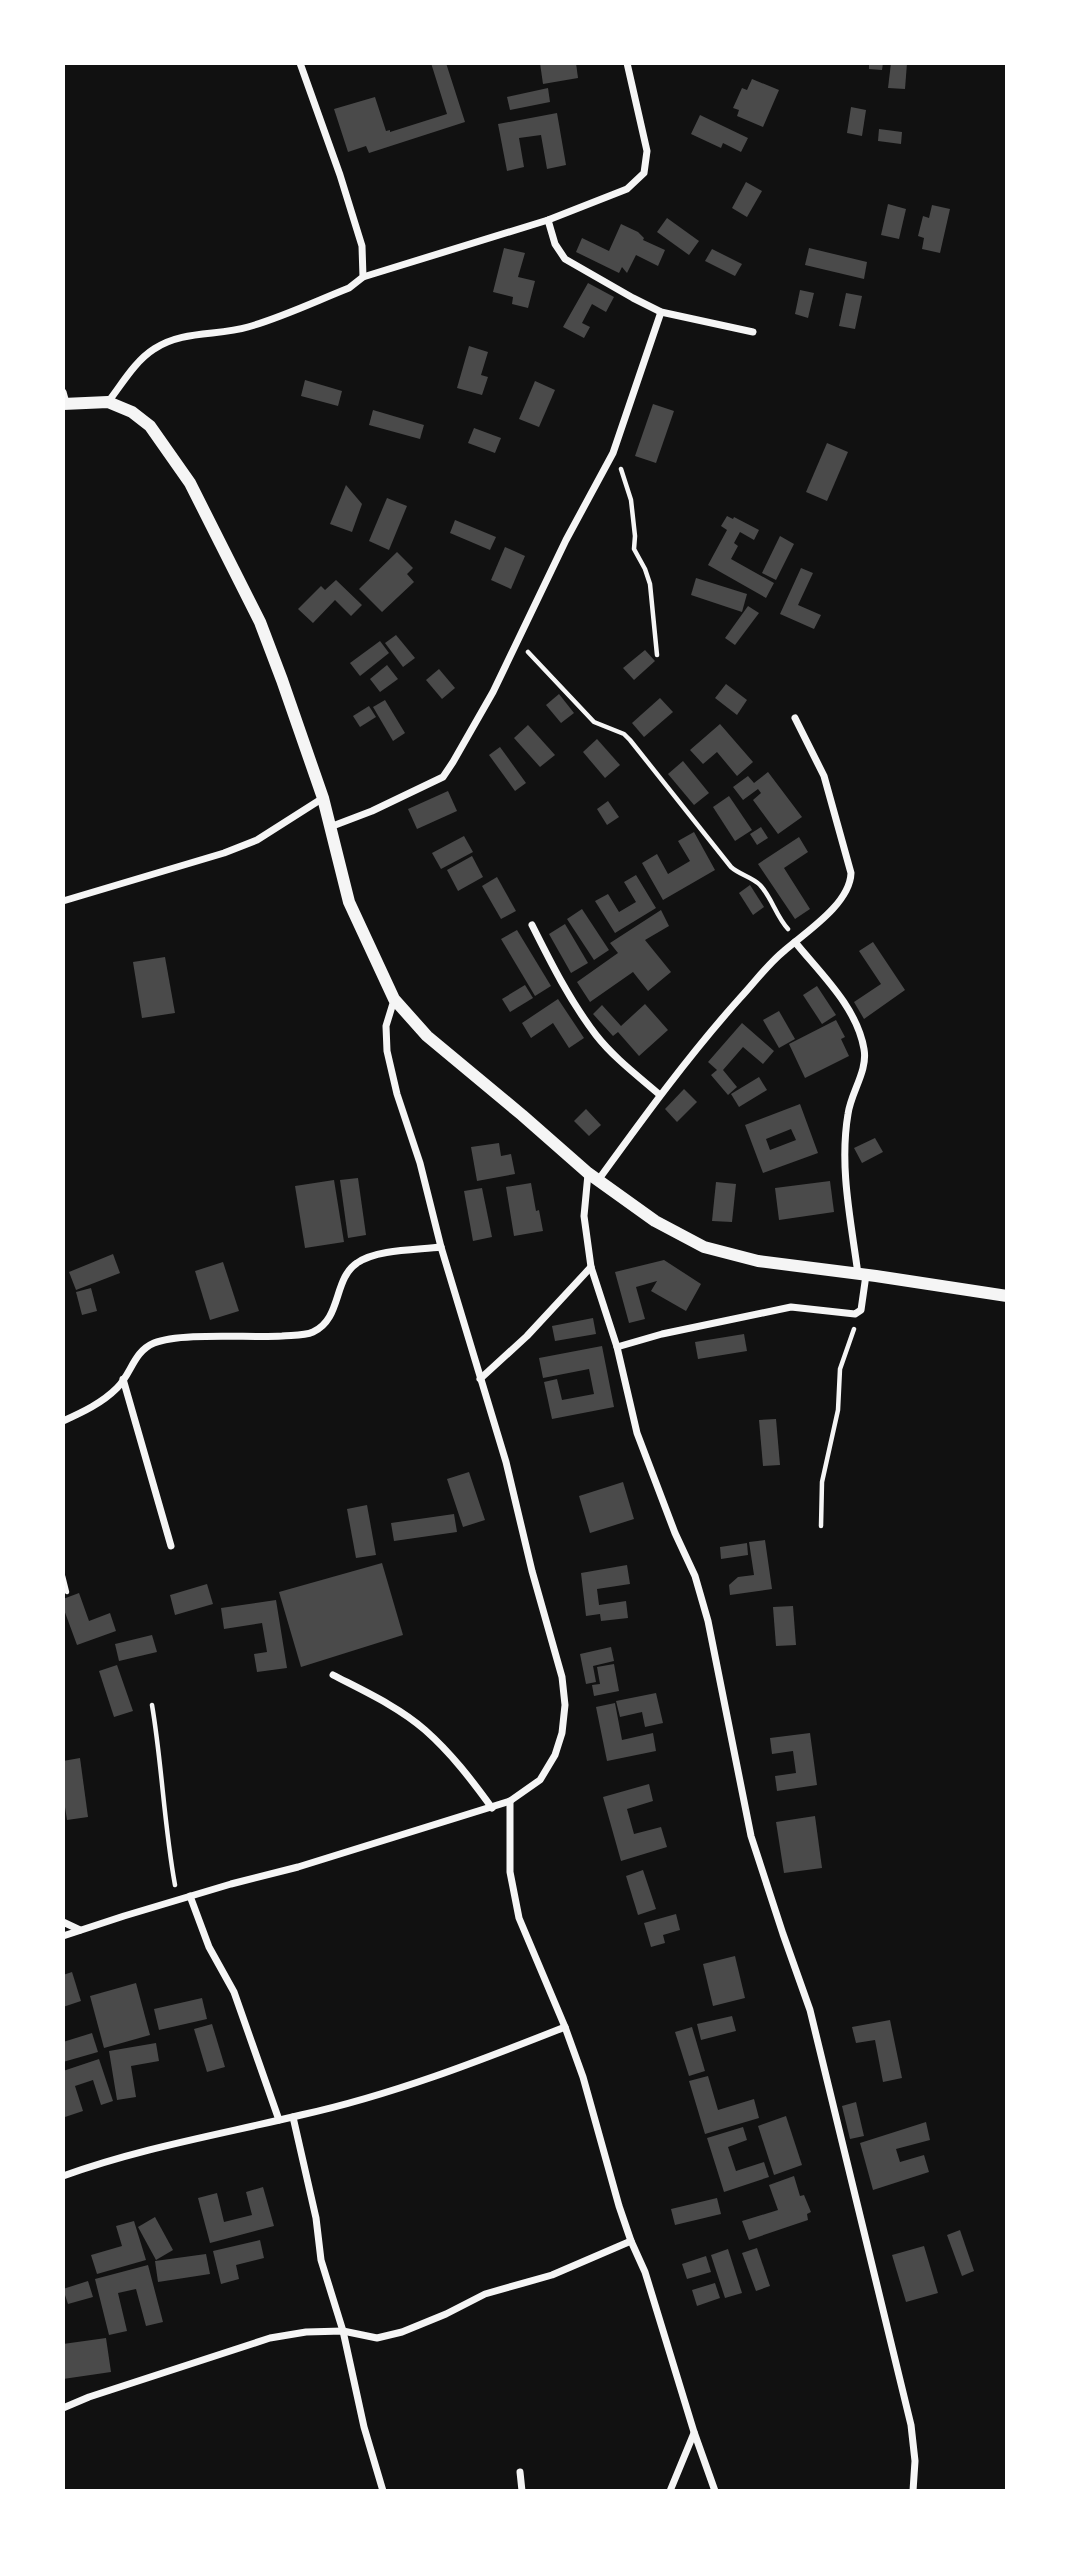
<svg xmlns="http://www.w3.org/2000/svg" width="1070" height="2554" font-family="'Exo 2',sans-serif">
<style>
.building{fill:#4a4a4a;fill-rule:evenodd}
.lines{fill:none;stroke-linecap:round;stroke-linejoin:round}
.path{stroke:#f5f5f5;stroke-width:4.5}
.minor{stroke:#f5f5f5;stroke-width:7}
.tertiary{stroke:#f5f5f5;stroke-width:12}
</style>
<rect width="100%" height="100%" fill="#111"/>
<g class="building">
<polygon points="431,63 446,63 465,122 369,153 366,146 348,152 334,109 375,97 386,131 390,130 390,132 447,114"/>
<polygon points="540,63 576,63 578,78 543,84"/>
<polygon points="869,63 883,63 882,70 869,69"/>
<polygon points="891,63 907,63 905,89 888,88"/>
<polygon points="752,79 779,90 763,127 737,116 739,110 733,108 742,88 747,90"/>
<polygon points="548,88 550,102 510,110 507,97"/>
<polygon points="851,107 866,110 862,136 847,133"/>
<polygon points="557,113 566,165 547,169 541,135 519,138 524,167 507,171 498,124"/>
<polygon points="700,115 748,138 741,152 723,143 721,148 691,134"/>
<polygon points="879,129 902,132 901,144 878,141"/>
<polygon points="746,182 762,191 747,217 732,208"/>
<polygon points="888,204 906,209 899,239 881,235"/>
<polygon points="932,205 950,209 940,253 922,249 924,238 918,236 923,216 929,218"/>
<polygon points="667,218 699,241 689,255 657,232"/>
<polygon points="621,224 638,232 644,238 643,240 665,250 658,266 636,255 627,273 622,267 619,273 576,252 582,238 609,251"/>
<polygon points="504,248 525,253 518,277 535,281 528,308 512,304 513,297 493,292"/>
<polygon points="809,248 867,262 864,279 805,265"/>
<polygon points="712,249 742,264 735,276 705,261"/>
<polygon points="588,283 614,297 606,312 592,304 582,323 590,327 584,338 563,327"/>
<polygon points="800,290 814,293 808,318 795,314"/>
<polygon points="846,293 862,296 855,329 839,326"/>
<polygon points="469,346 488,352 481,375 488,377 482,395 457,388"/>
<polygon points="305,380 342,391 338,406 301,396"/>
<polygon points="535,381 555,390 539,427 519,419"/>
<polygon points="653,404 674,411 656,463 635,456"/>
<polygon points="373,410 424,425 420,439 369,425"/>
<polygon points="474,428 501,438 495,453 468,443"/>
<polygon points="827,443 848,452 827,501 806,492"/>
<polygon points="346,485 362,504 352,532 330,524"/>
<polygon points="387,498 407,506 389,550 369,541"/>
<polygon points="727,516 733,519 734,517 759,530 754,540 740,532 734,543 738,546 731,559 774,583 766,598 708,565 727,530 721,526"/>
<polygon points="455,520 496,537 490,550 450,533"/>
<polygon points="780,536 794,544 776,580 762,573"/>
<polygon points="505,547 525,556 511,589 491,580"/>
<polygon points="397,552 413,568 407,574 414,582 382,612 359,589"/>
<polygon points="801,568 813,573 798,605 821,615 814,629 780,614"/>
<polygon points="696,578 747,594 742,612 691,595"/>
<polygon points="336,580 362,605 351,616 335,600 313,623 298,609 321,586 325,590"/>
<polygon points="748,606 759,613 735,645 725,638"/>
<polygon points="396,635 415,658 403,667 385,643"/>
<polygon points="380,641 389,653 360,676 350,663"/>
<polygon points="645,650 655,661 634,680 623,668"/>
<polygon points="387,665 398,679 380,692 370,679"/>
<polygon points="439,669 455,688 442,699 426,680"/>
<polygon points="726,684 747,700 737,715 715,698"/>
<polygon points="559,694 574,713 561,723 546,705"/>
<polygon points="660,698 673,712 644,737 632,723"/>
<polygon points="385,700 405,733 393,741 373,707"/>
<polygon points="369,706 376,717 360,727 353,716"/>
<polygon points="720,724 753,762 737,776 717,752 703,764 690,750"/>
<polygon points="528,725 555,755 540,767 514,738"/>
<polygon points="597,739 620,765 605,778 583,752"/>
<polygon points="500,747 526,783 515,791 489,755"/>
<polygon points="683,761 709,793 694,805 668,774"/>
<polygon points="768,772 802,817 778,834 753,800 761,793 758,789 743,800 733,787 748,776 754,783"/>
<polygon points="448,791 457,811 417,829 408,809"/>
<polygon points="729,796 752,830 735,841 713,807"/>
<polygon points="608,801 619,817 607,825 597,809"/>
<polygon points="761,827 768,838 757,845 750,834"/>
<polygon points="694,832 715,870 663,900 642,863 657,854 668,874 690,861 678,841"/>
<polygon points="464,836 473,852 441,869 432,853"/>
<polygon points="799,837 808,852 784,868 810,909 795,919 758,864"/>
<polygon points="472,856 483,877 458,891 447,870"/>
<polygon points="636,875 656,908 615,933 595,901 608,894 619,912 636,902 624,882"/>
<polygon points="497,877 516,911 501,919 482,886"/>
<polygon points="750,885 764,907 753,915 739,893"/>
<polygon points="582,909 609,950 594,960 567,919"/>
<polygon points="661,910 669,926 645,940 671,972 648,991 633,972 590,1002 577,982 618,953 610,943"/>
<polygon points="565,924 588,963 571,973 549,934"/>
<polygon points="517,930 551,986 535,996 501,939"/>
<polygon points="873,942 905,990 864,1019 854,1002 881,984 859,951"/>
<polygon points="165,957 175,1013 142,1018 133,962"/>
<polygon points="525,985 533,998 510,1012 502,999"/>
<polygon points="817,986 836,1015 822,1024 803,995"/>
<polygon points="558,999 584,1038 569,1048 553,1023 531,1038 522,1023"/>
<polygon points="645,1004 668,1030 639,1056 618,1032 613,1036 593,1014 602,1005 621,1026"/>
<polygon points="779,1011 795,1039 779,1048 763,1020"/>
<polygon points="836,1020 845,1037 841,1039 849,1056 805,1078 789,1044"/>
<polygon points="742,1023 774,1051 763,1064 743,1047 723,1070 737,1087 728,1095 711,1075 717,1070 708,1062"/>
<polygon points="759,1077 767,1090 739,1107 731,1094"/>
<polygon points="684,1089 697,1102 677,1122 665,1109"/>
<path d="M800 1104 818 1153 763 1173 745 1125ZM791 1129 796 1140 770 1150 766 1139Z"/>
<polygon points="586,1109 601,1125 589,1136 574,1121"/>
<polygon points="875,1138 883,1152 862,1163 854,1148"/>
<polygon points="499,1143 501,1156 511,1154 515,1174 477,1181 471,1147"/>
<polygon points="358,1178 366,1235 348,1238 340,1180"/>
<polygon points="334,1180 344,1242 305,1248 295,1186"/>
<polygon points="830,1181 834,1212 779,1220 775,1188"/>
<polygon points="716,1182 736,1184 732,1222 712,1221"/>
<polygon points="531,1183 536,1211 539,1210 543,1231 514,1236 506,1187"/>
<polygon points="482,1188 492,1237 473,1241 464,1191"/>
<polygon points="113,1254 120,1273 76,1290 69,1272"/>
<polygon points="664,1260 701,1284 686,1311 651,1291 657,1281 636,1287 645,1319 629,1323 615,1272"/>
<polygon points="223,1262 239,1311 210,1320 195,1271"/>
<polygon points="91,1288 97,1311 82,1315 76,1292"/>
<polygon points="593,1318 596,1334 555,1341 552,1326"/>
<polygon points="744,1334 747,1351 698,1359 695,1342"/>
<polygon points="602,1346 614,1407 552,1419 544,1382 557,1379 562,1400 594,1394 589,1369 543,1378 539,1358"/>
<polygon points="776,1419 780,1465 763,1466 759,1420"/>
<polygon points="469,1472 485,1520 463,1527 447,1479"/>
<polygon points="623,1482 634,1519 590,1533 579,1496"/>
<polygon points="367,1505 376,1555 356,1558 347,1509"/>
<polygon points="454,1514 457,1532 394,1541 391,1523"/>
<polygon points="765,1540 772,1589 730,1595 729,1585 738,1577 754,1575 749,1542"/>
<polygon points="747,1543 748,1555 721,1559 720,1547"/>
<polygon points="382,1563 403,1635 301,1667 279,1592"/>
<polygon points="627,1565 630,1584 597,1589 599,1605 626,1601 628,1618 601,1621 600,1614 586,1616 581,1573"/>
<polygon points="207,1584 213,1604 175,1615 170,1595"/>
<polygon points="79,1593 89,1621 110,1613 116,1631 77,1645 63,1607 63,1599"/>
<polygon points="276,1600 287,1668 257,1672 254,1654 267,1652 262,1623 224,1629 221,1608"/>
<polygon points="793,1606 796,1645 776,1646 773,1607"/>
<polygon points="152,1635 157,1652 119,1661 115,1644"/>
<polygon points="611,1647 614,1661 593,1666 596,1682 586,1684 580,1654"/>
<polygon points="614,1664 619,1691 594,1696 592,1685 600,1684 597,1667"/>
<polygon points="117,1665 133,1711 114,1717 99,1671"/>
<polygon points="656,1693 663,1723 645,1727 642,1712 620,1717 616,1701"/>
<polygon points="615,1703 622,1740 653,1733 656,1751 607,1761 596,1707"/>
<polygon points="810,1733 817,1785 777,1791 775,1776 796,1773 793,1751 772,1754 770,1738"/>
<polygon points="80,1758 88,1817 67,1820 63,1794 63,1761"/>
<polygon points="649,1784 653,1801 627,1809 634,1834 661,1827 667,1847 621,1861 603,1797"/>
<polygon points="815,1816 822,1868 784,1873 776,1822"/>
<polygon points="643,1870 656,1909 638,1915 626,1876"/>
<polygon points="676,1914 680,1930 663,1935 665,1943 651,1947 644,1923"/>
<polygon points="735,1956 745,1998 713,2006 703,1964"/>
<polygon points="72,1972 81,2001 63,2007 63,1975"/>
<polygon points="136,1983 150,2035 104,2048 90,1996"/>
<polygon points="202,1998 207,2019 159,2030 154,2009"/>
<polygon points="732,2016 736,2031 701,2040 697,2024"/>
<polygon points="890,2020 902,2078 883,2082 875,2040 856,2043 852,2027"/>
<polygon points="212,2024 225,2067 207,2072 194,2029"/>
<polygon points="692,2027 705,2071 689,2076 675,2032"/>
<polygon points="92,2033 98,2052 63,2062 63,2042"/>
<polygon points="156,2043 159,2061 131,2066 136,2097 117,2100 109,2051"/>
<polygon points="99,2059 113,2101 101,2105 93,2080 75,2086 83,2111 65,2117 63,2110 63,2071"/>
<polygon points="708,2076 718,2110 754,2099 759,2118 705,2134 689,2081"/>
<polygon points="856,2102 864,2136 850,2139 842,2106"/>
<polygon points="786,2116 802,2165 774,2175 758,2126"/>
<polygon points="926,2122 930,2140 896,2149 900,2162 924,2155 929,2172 873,2190 860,2143"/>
<polygon points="743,2127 747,2140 728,2147 736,2171 764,2162 769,2177 724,2192 707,2138"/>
<polygon points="794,2176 800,2196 804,2195 811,2212 807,2214 808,2220 749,2240 742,2221 778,2210 769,2185"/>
<polygon points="263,2187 274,2226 210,2243 198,2198 217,2193 224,2222 252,2215 246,2192"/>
<polygon points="717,2198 721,2214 675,2225 671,2209"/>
<polygon points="155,2217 173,2250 156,2260 138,2227"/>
<polygon points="134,2221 146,2260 97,2274 91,2255 122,2246 116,2226"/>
<polygon points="960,2230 974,2271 962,2276 947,2235"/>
<polygon points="260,2240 264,2258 236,2265 239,2279 221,2284 213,2251"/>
<polygon points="924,2246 938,2293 906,2302 892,2255"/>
<polygon points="757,2248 770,2286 756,2291 742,2253"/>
<polygon points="728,2249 742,2293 725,2298 711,2255"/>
<polygon points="206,2254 210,2274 158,2282 155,2261"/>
<polygon points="706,2256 711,2272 687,2279 682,2264"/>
<polygon points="148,2265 163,2322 146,2326 136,2289 118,2293 127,2331 109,2335 95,2279"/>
<polygon points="88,2281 93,2297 68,2304 63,2289"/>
<polygon points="715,2283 720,2298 697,2306 692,2290"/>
<polygon points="106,2338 111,2372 63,2379 63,2344"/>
</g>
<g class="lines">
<g class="path">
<polyline points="621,469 631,500 635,536 634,549 645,569 650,584 657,655"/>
<path d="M528 652 594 722 624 734 630 740 731 867C740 875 752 877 760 885 772 898 776 916 788 929"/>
<polyline points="821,1526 822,1482 838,1410 840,1369 854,1329"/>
<polyline points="63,1576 67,1592"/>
<path d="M152 1705C162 1764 164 1825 175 1885"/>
</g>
<g class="minor">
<polyline points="548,220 555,244 565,259 633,298 661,312 753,332"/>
<polyline points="363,277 548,220 627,189 644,173 647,151 627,63"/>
<polyline points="63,392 66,403"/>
<path d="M108 402C122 384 135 361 154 349 182 330 218 336 248 327 283 317 316 301 349 288L363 277 362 246 340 175 300 63"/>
<polyline points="330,827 372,811 443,777 453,762 493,692 566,540 613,453 661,312"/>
<polyline points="63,901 224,853 257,840 323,798"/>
<path d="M532 925C551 963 570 1001 596 1035 614 1058 638 1076 660 1095"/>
<path d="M795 942C820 973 857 1007 864 1049 868 1071 851 1092 848 1114 839 1167 851 1221 858 1274"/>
<polyline points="588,1174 584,1216 591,1267 617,1347 637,1433 675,1533 695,1576 708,1621 751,1836 783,1934 810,2010 911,2425 915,2461 913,2491"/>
<path d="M599 1179C644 1117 689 1055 740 998 754 983 768 964 784 951 806 932 850 904 851 873L824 776 795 718"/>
<polyline points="617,1347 662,1334 791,1307 855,1314 861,1310 866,1275"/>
<polyline points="123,1379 171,1546"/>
<polyline points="480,1379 527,1336 591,1267"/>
<path d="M63 1421C83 1412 102 1403 117 1388 132 1373 133 1352 154 1343 181 1332 249 1338 282 1336 292 1335 304 1336 313 1332 342 1319 333 1279 357 1263 377 1249 417 1250 441 1247"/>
<path d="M333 1675C364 1691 399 1707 425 1730 451 1753 471 1779 492 1808"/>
<polyline points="510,1801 510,1872 519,1918 565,2027 583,2077 619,2206 631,2241 645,2272 694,2432 715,2491"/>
<polyline points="190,1896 209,1947 234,1992 279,2120"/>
<polyline points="63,1922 80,1930"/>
<polyline points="63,1936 124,1916 231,1884 298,1867 510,1801 540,1780 555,1755 562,1733 565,1705 562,1677 532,1571 506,1462 441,1247 420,1163 397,1094 387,1051 386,1026 394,1000"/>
<polyline points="293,2117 316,2218 321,2260 343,2331 364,2427 383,2491"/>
<path d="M63 2176C140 2148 222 2134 301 2115 392 2095 479 2061 565 2027"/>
<polyline points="63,2408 89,2397 270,2338 306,2332 343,2331 377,2338 402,2332 446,2314 485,2294 552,2275 631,2241"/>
<polyline points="520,2472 522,2491"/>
<polyline points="670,2491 694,2433"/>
</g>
<polyline class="tertiary" points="63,404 108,402 132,412 150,426 190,483 260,622 282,680 323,798 349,902 394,999 427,1036 522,1115 588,1173 655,1221 704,1247 758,1261 876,1276 1007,1296"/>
</g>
<rect width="1070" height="2554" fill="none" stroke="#ffffff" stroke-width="130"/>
</svg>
